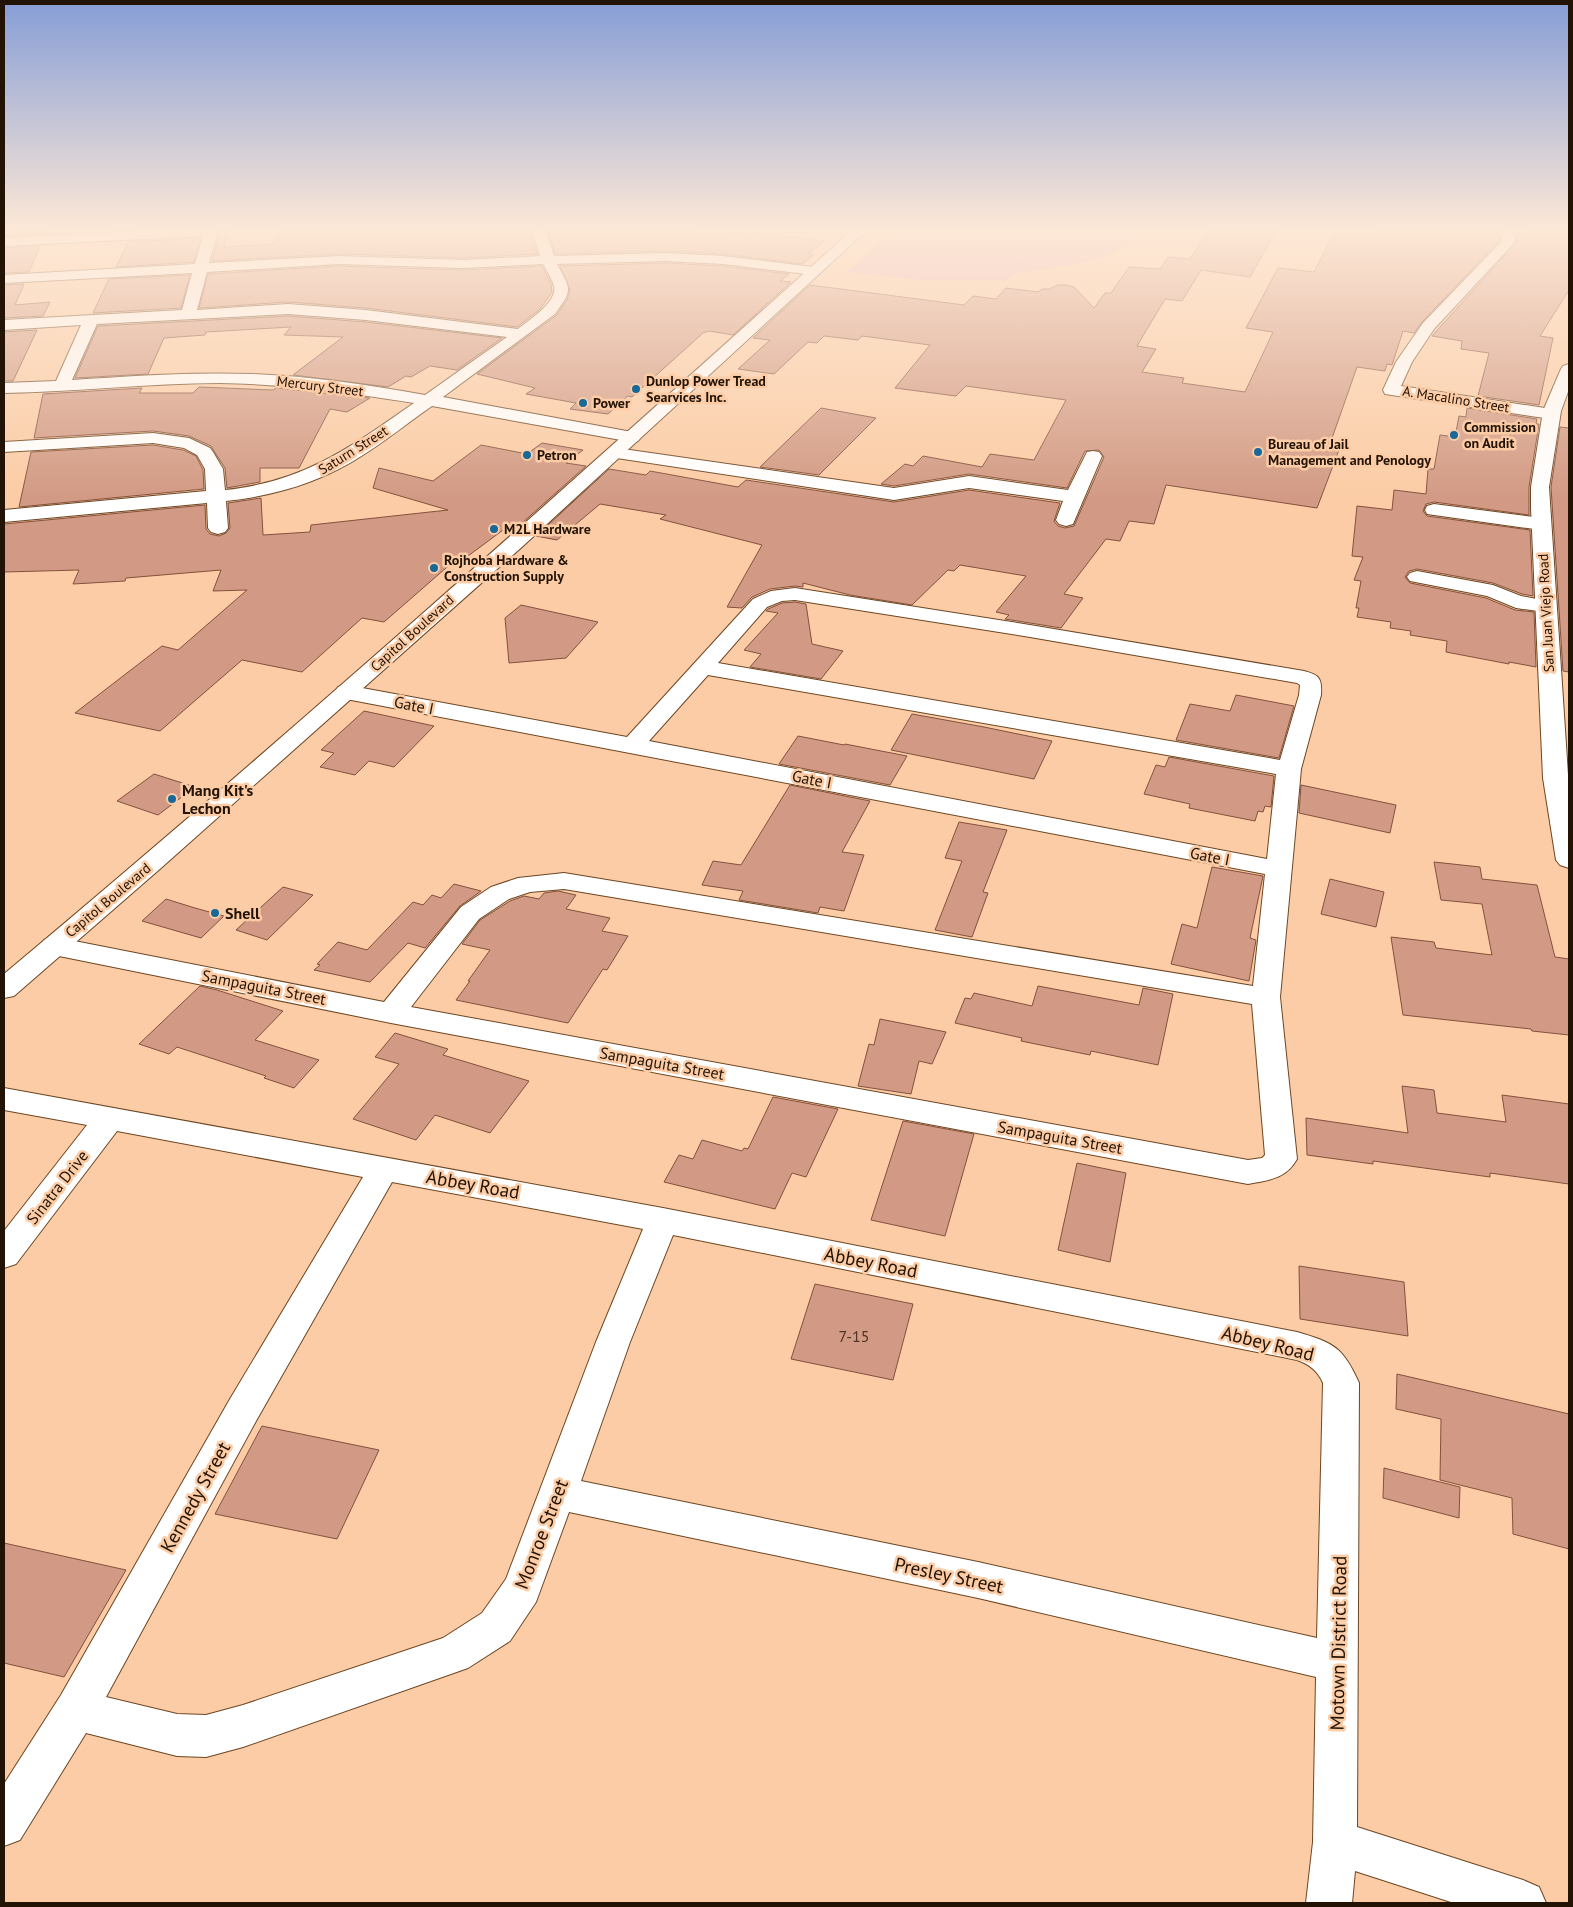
<svg xmlns="http://www.w3.org/2000/svg" width="1573" height="1907" font-family="'PT Sans',sans-serif">
<style>
.green{fill:#eab1c0}
.building{fill:#d29a84;stroke:#83513d}
.lines{fill:none;stroke-linecap:round;stroke-linejoin:round}
.street-casing{stroke:#6d4622;stroke-width:2}
.secondary-casing{stroke:#6d4622;stroke-width:2}
.street{fill:#fff;fill-rule:evenodd}
.secondary{fill:#fff;fill-rule:evenodd}
.poi-dot{fill:#17699a;stroke:#fbcca5;stroke-width:2}
.labels{text-anchor:middle;dominant-baseline:central;stroke-width:5;stroke-linejoin:round;paint-order:stroke}
.far-poi-label{font-size:14px;font-weight:bold;fill:#231305;stroke:#fbcca5;text-anchor:start}
.far-street-label{font-size:14px;fill:#231305;stroke:#fbcca5}
.street-label{font-size:16px;fill:#231305;stroke:#fbcca5}
.poi-label{font-size:16px;font-weight:bold;fill:#231305;stroke:#fbcca5;text-anchor:start}
.near-number-label{font-size:16px;fill:#4f3525}
.near-street-label{font-size:19px;fill:#231305;stroke:#fbcca5}
</style>
<rect width="100%" height="100%" fill="#fbcca5"/>
<path class="green" d="M893 231H1142C1118 264 1052 268 1014 273L1007 280H918L847 272Z"/>
<g class="building">
<polygon points="4,231 46,231 45,234 4,236"/>
<polygon points="220,231 227,231 224,247 275,244 278,231 530,231 537,254 463,258 339,254 212,261"/>
<polygon points="548,231 694,231 695,234 750,232 824,241 808,254 814,255 802,264 723,254 666,251 555,254"/>
<polygon points="1208,231 1276,231 1250,277 1201,270 1182,301 1165,299 1137,346 1156,349 1142,372 1184,378 1182,383 1245,392 1273,332 1246,328 1278,268 1314,272 1334,233 1373,237 1376,231 1484,231 1495,232 1500,238 1499,241 1422,322 1414,333 1403,331 1392,365 1387,364 1385,371 1357,367 1331,441 1342,442 1317,508 1166,485 1154,524 1129,521 1120,541 1106,539 1064,594 1083,598 1061,628 1005,619 1009,615 996,612 1026,576 960,565 954,571 948,570 912,605 850,595 803,583 803,587 795,586 770,589 752,597 742,608 727,607 762,545 660,519 666,515 600,504 557,540 536,536 609,469 646,475 650,471 738,487 746,480 894,502 969,490 1060,503 1054,521 1058,526 1065,528 1074,526 1104,457 1099,450 1085,451 1067,488 969,474 894,486 881,484 905,464 913,466 923,456 982,467 990,454 1034,460 1066,400 966,386 956,396 895,388 930,345 862,336 858,340 824,336 817,343 808,342 774,374 738,369 770,340 753,338 810,285 964,305 973,296 996,299 1006,288 1038,292 1042,289 1049,289 1058,285 1066,285 1074,287 1094,308 1105,293 1111,293 1129,267 1160,269 1168,257 1190,259"/>
<polygon points="1531,231 1569,231 1569,290 1540,336 1553,338 1539,405 1478,396 1489,353 1461,349 1462,341 1432,336 1515,244 1518,238 1516,234 1528,235"/>
<polygon points="200,238 194,262 116,267 128,242"/>
<polygon points="40,246 29,272 4,273 4,248"/>
<polygon points="666,263 723,266 789,274 780,281 791,282 733,335 709,331 703,333 632,397 628,396 608,414 570,409 576,403 526,394 535,388 477,374 557,315 567,300 570,290 560,266"/>
<polygon points="339,266 463,270 542,266 551,284 552,292 540,309 517,327 366,308 288,302 199,308 208,274"/>
<polygon points="190,275 181,308 93,313 109,279"/>
<polygon points="24,284 15,305 50,302 43,316 4,318 4,285"/>
<polygon points="288,316 366,322 502,338 457,370 430,366 411,377 406,376 388,387 293,375 343,337 284,335 291,327 206,332 205,335 164,338 148,374 75,378 98,326"/>
<polygon points="37,330 13,381 4,381 4,332"/>
<polygon points="199,387 273,390 276,388 370,398 347,412 330,409 299,468 260,468 260,482 227,488 225,468 214,451 211,446 189,436 153,431 34,438 43,394 142,388 139,393 193,393"/>
<polygon points="821,408 876,418 819,475 760,467"/>
<polygon points="1467,408 1537,419 1536,424 1539,424 1529,487 1529,515 1434,502 1426,504 1423,511 1427,516 1530,530 1533,596 1522,594 1493,583 1417,569 1409,571 1405,577 1410,583 1486,598 1515,610 1534,612 1536,667 1509,662 1509,664 1446,652 1447,641 1410,635 1411,631 1390,628 1391,622 1357,617 1359,608 1356,608 1361,581 1354,580 1363,557 1352,556 1357,506 1392,510 1394,490 1426,494 1428,469 1434,469 1440,435 1455,437 1459,416 1466,417"/>
<polygon points="1560,427 1569,428 1569,672 1563,671 1551,487"/>
<polygon points="542,443 583,450 566,463 586,466 512,532 503,530 460,562 454,561 384,622 362,618 302,672 242,660 160,731 75,713 162,646 178,650 247,590 213,591 221,570 126,578 125,581 73,584 79,570 4,572 4,524 205,505 206,529 210,534 219,536 226,533 230,528 228,503 261,498 263,535 310,532 311,525 448,510 373,488 379,468 433,481 481,445 527,454"/>
<polygon points="153,445 183,450 196,456 203,470 204,489 19,507 31,452"/>
<polygon points="795,602 806,604 812,644 843,651 821,679 750,667 761,654 744,650 778,613 766,611 768,609 782,603"/>
<polygon points="521,605 598,622 566,658 509,663 505,618"/>
<polygon points="1236,695 1294,706 1279,758 1176,740 1190,704 1230,711"/>
<polygon points="364,711 434,726 394,767 369,761 355,775 320,767 334,753 321,750"/>
<polygon points="912,714 984,727 1052,741 1034,779 891,750"/>
<polygon points="798,736 844,745 845,744 907,756 890,785 779,764"/>
<polygon points="1169,757 1274,776 1271,807 1265,806 1263,812 1258,811 1255,821 1189,808 1190,804 1144,794 1156,765 1165,767"/>
<polygon points="154,774 195,787 158,815 117,801"/>
<polygon points="790,785 870,801 842,852 864,855 844,911 820,907 818,913 739,900 743,891 702,885 713,861 741,865"/>
<polygon points="1301,785 1396,805 1390,833 1299,813"/>
<polygon points="959,822 1007,830 983,892 988,893 972,937 935,930 962,861 945,858"/>
<polygon points="1434,862 1480,867 1482,879 1537,885 1555,957 1569,959 1569,1035 1532,1031 1531,1029 1403,1015 1391,937 1434,942 1436,948 1492,955 1482,904 1441,900"/>
<polygon points="1212,867 1263,876 1250,938 1256,940 1249,981 1171,964 1182,924 1197,928"/>
<polygon points="1330,879 1384,892 1376,927 1321,914"/>
<polygon points="454,884 481,891 460,906 425,948 408,943 370,982 314,970 320,965 317,964 338,942 367,950 413,902 423,905 432,895 441,898"/>
<polygon points="283,887 313,895 267,940 236,930"/>
<polygon points="558,891 576,895 566,909 610,918 602,931 628,936 607,970 603,969 568,1023 456,1000 470,981 468,981 490,950 462,944 480,920 510,901 524,896 539,899 544,893"/>
<polygon points="166,899 195,908 224,916 201,938 142,921"/>
<polygon points="200,986 217,990 283,1011 255,1040 319,1060 294,1088 264,1078 266,1076 177,1047 169,1054 139,1044"/>
<polygon points="1038,986 1139,1005 1143,988 1173,994 1158,1065 1091,1051 1090,1055 1021,1041 1022,1038 955,1023 965,998 971,999 974,993 1032,1006"/>
<polygon points="880,1019 946,1032 932,1064 919,1061 911,1094 858,1086 869,1044 874,1045"/>
<polygon points="395,1033 448,1049 443,1055 529,1081 490,1133 435,1115 416,1140 353,1119 399,1064 375,1057"/>
<polygon points="1402,1086 1434,1090 1437,1113 1506,1122 1502,1095 1569,1104 1569,1184 1490,1173 1490,1177 1373,1161 1373,1164 1307,1155 1306,1118 1408,1133"/>
<polygon points="773,1097 838,1109 806,1177 792,1173 775,1209 664,1182 679,1155 693,1159 702,1140 742,1151 744,1148 748,1149"/>
<polygon points="903,1121 974,1134 945,1236 871,1220"/>
<polygon points="1077,1163 1126,1173 1110,1262 1058,1250"/>
<polygon points="1299,1266 1404,1282 1408,1336 1300,1319"/>
<polygon points="815,1284 913,1304 893,1380 791,1359"/>
<polygon points="1397,1374 1569,1414 1569,1549 1513,1534 1512,1498 1440,1480 1441,1419 1396,1409"/>
<polygon points="262,1426 379,1450 337,1539 215,1514"/>
<polygon points="1384,1468 1460,1487 1459,1518 1383,1498"/>
<polygon points="4,1543 126,1570 64,1677 4,1663"/>
</g>
<g class="lines">
<defs>
<g id="street">
<path d="M139 231H218L209 263 339 256 463 260 540 256 532 231H546L554 256 666 253 723 256 814 267 819 268 821 271 819 274 814 275 723 264 666 261 557 264C571 290 573 289 555 314L443 397 632 432 638 433 641 437 638 441 632 442 432 406C409 422 387 440 363 455 322 482 274 496 226 501L228 528 225 532 218 534 211 532 208 528 207 503 4 522V510L206 491 205 469 197 455 184 448 153 443 4 452V442L153 433 189 438 210 448 213 452 223 469 225 490C304 482 351 447 414 403 350 393 285 384 220 383 148 383 76 392 4 393V383L56 381 81 325 4 330V320L182 310 192 273 4 283V275L195 264 203 236 4 246V238ZM339 264 463 268 543 264C547 271 552 279 554 286 558 302 529 320 518 329L366 310 288 304 197 310 207 272ZM288 314 366 320 507 337 425 395C368 385 309 376 251 374 192 372 132 376 72 380L97 324Z"/>
<polygon points="1497,231 1511,231 1516,237 1514,243 1434,329 1412,362 1401,386 1551,409 1557,410 1560,414 1557,418 1551,419 1385,394 1383,390 1396,362 1423,323 1501,242 1502,237"/>
<polygon points="616,448 894,488 969,476 1068,490 1087,452 1093,451 1099,452 1102,456 1073,524 1066,526 1059,524 1056,520 1063,501 969,488 894,500 610,457 607,453 610,449"/>
<polygon points="1434,504 1541,518 1548,520 1551,524 1548,528 1541,530 1427,514 1425,510 1427,506"/>
<polygon points="1417,571 1493,585 1521,596 1552,602 1555,606 1552,610 1545,612 1516,608 1487,596 1410,581 1407,577 1410,573"/>
<path d="M795 588 1030 625 1304 671C1320 675 1322 679 1321 695L1301 769 1280 997 1297 1159C1286 1179 1269 1180 1248 1184L391 1023 54 955 44 952 40 946 44 940 54 937 384 1002 461 907 491 887 518 878 564 873 1253 986 1265 874 346 699 338 697 335 692 338 687 346 685 627 737 753 599 771 591ZM795 600 1030 637 1297 683 1300 685 1299 695 1280 760 718 663 767 607 782 601ZM708 675 1276 774 1267 859 649 741ZM564 889 1252 1004 1265 1155 1262 1158 1248 1160 411 1007 479 919 509 899 530 892Z"/>
<path d="M4 1088 663 1208 1297 1332C1334 1343 1343 1347 1359 1383L1357 1827 1523 1880 1539 1887 1546 1903H1454L1355 1871 1352 1903H1306L1313 1842 1316 1677 978 1598 569 1512 536 1602 510 1641 468 1668 243 1747 206 1757 177 1756 86 1733 20 1840 4 1846V1784L61 1695 230 1399 363 1177 117 1131 16 1264 4 1268V1231L87 1125 4 1110ZM392 1182 643 1229 596 1342 506 1579 482 1613 443 1638 243 1705 206 1715 177 1714 106 1697 256 1421ZM673 1235 1297 1360C1309 1364 1318 1371 1323 1383L1317 1638 978 1562 581 1481 630 1342Z"/>
</g>
<g id="secondary">
<path d="M851 231H866L523 546 161 868 14 996 4 998V974C292 733 572 482 851 231Z"/>
<polygon points="1569,364 1569,389 1561,411 1549,487 1569,790 1569,868 1560,865 1556,860 1543,778 1531,508 1531,487 1543,411 1561,369 1563,366"/>
</g>
</defs>
<use href="#street" class="street-casing"/>
<use href="#secondary" class="secondary-casing"/>
<use href="#street" class="street"/>
<use href="#secondary" class="secondary"/>
</g>
<linearGradient id="sky" x2="0" y2="1"><stop stop-color="#869dd6"/><stop offset="0.46" stop-color="#fde8d6"/><stop offset="1" stop-color="#fde8d6" stop-opacity="0"/></linearGradient>
<rect width="1573" height="498" fill="url(#sky)"/>
<g class="poi-dot">
<circle cx="636" cy="389" r="5"/>
<circle cx="583" cy="403" r="5"/>
<circle cx="1454" cy="435" r="5"/>
<circle cx="1258" cy="452" r="5"/>
<circle cx="527" cy="455" r="5"/>
<circle cx="494" cy="529" r="5"/>
<circle cx="434" cy="568" r="5"/>
<circle cx="172" cy="799" r="5"/>
<circle cx="215" cy="913" r="5"/>
</g>
<g class="labels">
<g class="far-poi-label">
<text x="646" y="381">Dunlop Power Tread<tspan x="646" dy="16">Searvices Inc.</tspan></text>
<text x="593" y="403">Power</text>
<text x="1464" y="427">Commission<tspan x="1464" dy="16">on Audit</tspan></text>
<text x="1268" y="444">Bureau of Jail<tspan x="1268" dy="16">Management and Penology</tspan></text>
<text x="537" y="455">Petron</text>
<text x="504" y="529">M2L Hardware</text>
<text x="444" y="560">Rojhoba Hardware &amp;<tspan x="444" dy="16">Construction Supply</tspan></text>
</g>
<g class="far-street-label">
<text transform="translate(320 386) rotate(7)">Mercury Street</text>
<text transform="translate(1456 399) rotate(9)">A. Macalino Street</text>
<text transform="translate(353 450) rotate(-32)">Saturn Street</text>
<text transform="translate(1546 613) rotate(-93)">San Juan Viejo Road</text>
<text transform="translate(412 633) rotate(-42)">Capitol Boulevard</text>
<text transform="translate(108 900) rotate(-40)">Capitol Boulevard</text>
</g>
<g class="street-label">
<text transform="translate(414 705) rotate(11)">Gate I</text>
<text transform="translate(812 779) rotate(11)">Gate I</text>
<text transform="translate(1210 856) rotate(11)">Gate I</text>
<text transform="translate(264 987) rotate(11)">Sampaguita Street</text>
<text transform="translate(662 1063) rotate(10)">Sampaguita Street</text>
<text transform="translate(1060 1137) rotate(10)">Sampaguita Street</text>
<text transform="translate(57 1187) rotate(-52)">Sinatra Drive</text>
</g>
<g class="poi-label">
<text x="182" y="790">Mang Kit's<tspan x="182" dy="18">Lechon</tspan></text>
<text x="225" y="913">Shell</text>
</g>
<g class="near-number-label">
<text x="854" y="1336">7-15</text>
</g>
<g class="near-street-label">
<text transform="translate(473 1184) rotate(10)">Abbey Road</text>
<text transform="translate(871 1262) rotate(11)">Abbey Road</text>
<text transform="translate(1268 1343) rotate(14)">Abbey Road</text>
<text transform="translate(195 1497) rotate(-61)">Kennedy Street</text>
<text transform="translate(541 1534) rotate(-69)">Monroe Street</text>
<text transform="translate(949 1575) rotate(12)">Presley Street</text>
<text transform="translate(1338 1643) rotate(-89)">Motown District Road</text>
</g>
</g>
<rect width="1573" height="1907" fill="none" stroke="#231305" stroke-width="10"/>
</svg>
